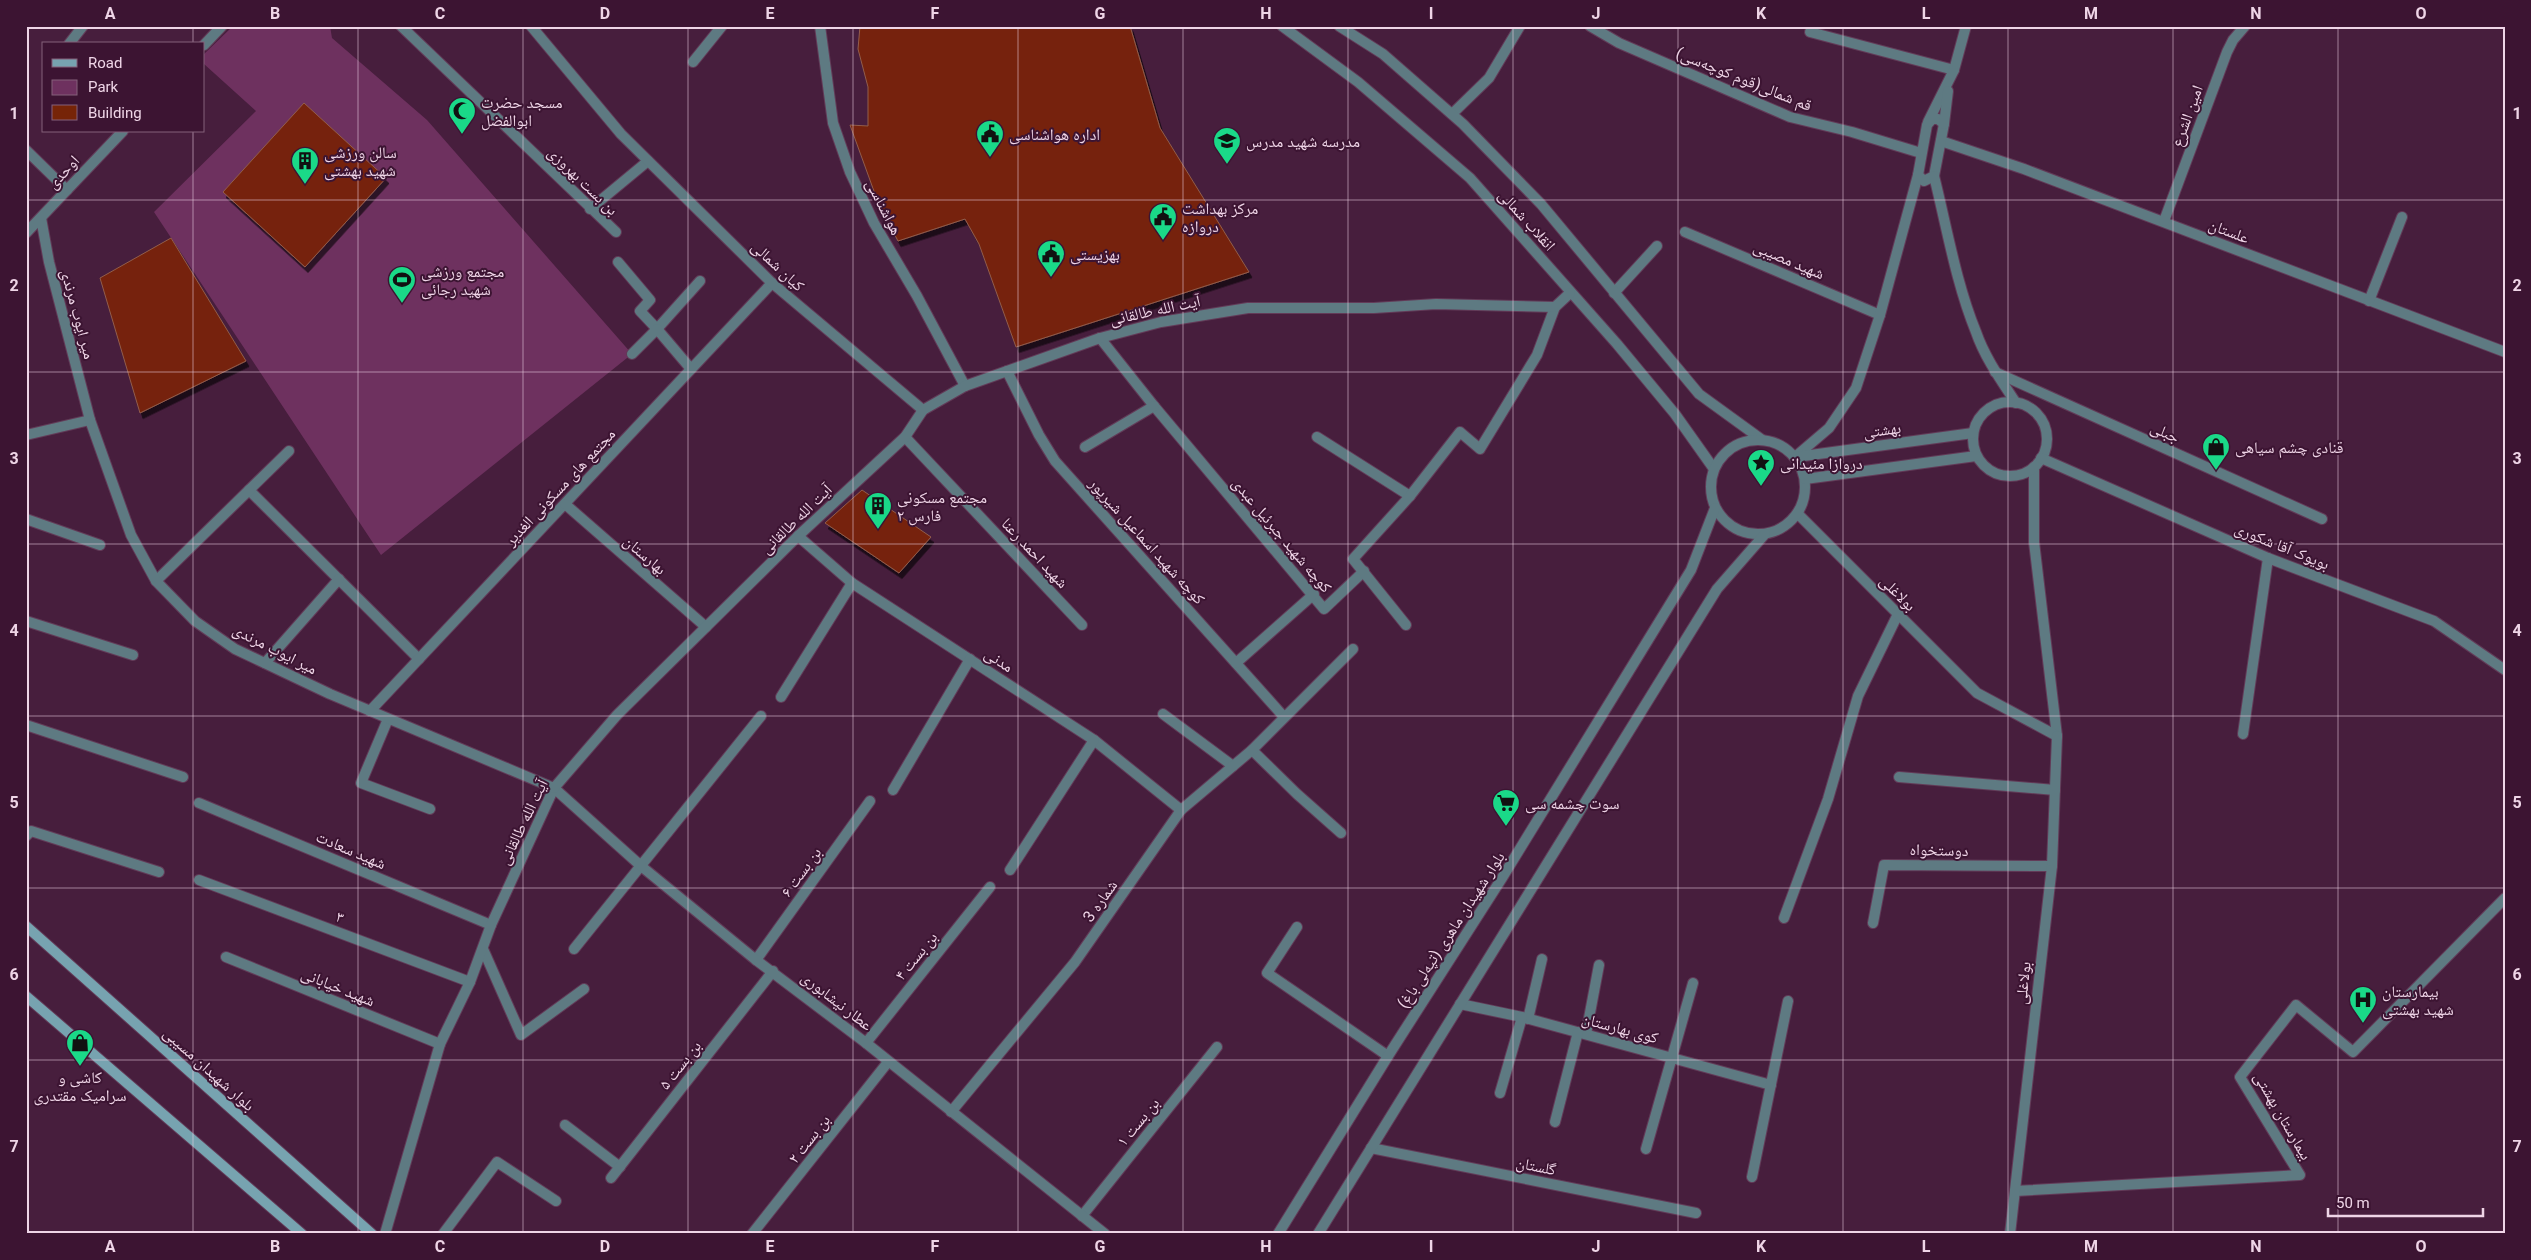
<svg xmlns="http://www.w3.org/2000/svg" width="2531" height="1260" font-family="Roboto,'Noto Naskh Arabic',sans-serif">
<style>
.green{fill:#6e315f}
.building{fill:#762407;stroke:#925c4c;filter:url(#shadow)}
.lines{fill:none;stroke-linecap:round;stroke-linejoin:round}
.service-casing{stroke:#623b58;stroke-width:12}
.minor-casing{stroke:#623b58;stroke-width:12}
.tertiary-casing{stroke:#623b58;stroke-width:12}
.secondary-casing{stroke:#623b58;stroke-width:12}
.service{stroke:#5e7a82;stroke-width:10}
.minor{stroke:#5e7a82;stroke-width:10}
.tertiary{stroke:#5e7a82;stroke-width:10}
.secondary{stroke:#77a3b0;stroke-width:10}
.grid{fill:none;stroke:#efd5e7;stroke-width:1;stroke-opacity:0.55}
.labels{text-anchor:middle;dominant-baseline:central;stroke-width:4;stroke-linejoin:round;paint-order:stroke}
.street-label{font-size:16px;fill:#efd5e7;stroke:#3c1432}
.poi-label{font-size:16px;fill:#efd5e7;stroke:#3c1432;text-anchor:start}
.neatline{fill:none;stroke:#efd5e7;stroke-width:2}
.grid-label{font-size:16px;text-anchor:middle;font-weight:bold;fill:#efd5e7}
</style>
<defs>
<filter id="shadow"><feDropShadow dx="3" dy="5.5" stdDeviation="0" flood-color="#0009"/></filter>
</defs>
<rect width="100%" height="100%" fill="#471e3d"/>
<polygon class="green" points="233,26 330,26 332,38 427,120 632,354 381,555 154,212 256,111 204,64 204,54"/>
<g class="building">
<polygon points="860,26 1130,26 1160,128 1249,272 1016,347 979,244 965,219 898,241 879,205 850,125 868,126 868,87 858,49"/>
<polygon points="304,103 386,178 305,267 223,192"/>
<polygon points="171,238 246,361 140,413 100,278"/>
<polygon points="862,490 931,537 899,573 825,523"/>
</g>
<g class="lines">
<defs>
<g id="service">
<polyline points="401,26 616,232"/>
<polyline points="820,26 833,123 850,172 874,223 917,296 965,386"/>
<polyline points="1810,32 1954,70"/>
<polyline points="69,44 83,26"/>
<polyline points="693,62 722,26"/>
<polyline points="1452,114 1489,78 1520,26"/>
<polyline points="1941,141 2024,169 2505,352"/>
<polyline points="590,209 648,161"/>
<polyline points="2164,221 2227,52 2233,40 2245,26"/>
<polyline points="1685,232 1880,315"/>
<polyline points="618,262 650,300 640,311 657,329 700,281"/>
<polyline points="1614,293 1657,246"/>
<polyline points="2369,301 2402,217"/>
<polyline points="1100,338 1154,406 1324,609 1364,571"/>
<polyline points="632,354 657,329 691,369"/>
<polyline points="1007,371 1039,435 1055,461 1284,717"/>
<polyline points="1995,372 2322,519"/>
<polyline points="26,435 90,420"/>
<polyline points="905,437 1082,625"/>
<polyline points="1317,437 1410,496"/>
<polyline points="1085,447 1154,406"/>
<polyline points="249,490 419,659"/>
<polyline points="26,519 100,545"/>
<polyline points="798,536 852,583 1094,740 1181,810"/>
<polyline points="156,581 289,451"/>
<polyline points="26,621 133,655"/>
<polyline points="1406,625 1353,559 1410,496 1460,432 1480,449 1537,355 1555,307"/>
<polyline points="265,663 339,579"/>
<polyline points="1236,663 1314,594"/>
<polyline points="781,697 852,583"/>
<polyline points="370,711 772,283"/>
<polyline points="1163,714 1233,766"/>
<polyline points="388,719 361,783 430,809"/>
<polyline points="26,725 183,777"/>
<polyline points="2243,734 2268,558"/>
<polyline points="1252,750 1297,794 1341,833"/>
<polyline points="1899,777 2055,790"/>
<polyline points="893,790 970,659"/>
<polyline points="199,803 491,925"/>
<polyline points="26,836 31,831 159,872"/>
<polyline points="1010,870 1094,740"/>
<polyline points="199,880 470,982"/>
<polyline points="1784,918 1828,799 1858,696 1898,614"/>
<polyline points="1873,923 1884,865 2052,866"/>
<polyline points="1297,927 1267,973 1388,1056"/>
<polyline points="483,949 521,1035 584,989"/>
<polyline points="574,949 761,716"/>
<polyline points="226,957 440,1044"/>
<polyline points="756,960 870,801"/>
<polyline points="1460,1004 1522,1017 1771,1085"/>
<polyline points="1528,1019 1542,959"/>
<polyline points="1586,1034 1599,965"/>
<polyline points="866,1043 990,887"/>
<polyline points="1500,1093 1522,1017"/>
<polyline points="951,1112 1075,962 1181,810 1252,750 1353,649"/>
<polyline points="1555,1122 1578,1032"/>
<polyline points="565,1125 620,1167"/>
<polyline points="1371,1148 1696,1213"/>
<polyline points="1646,1149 1693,983"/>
<polyline points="1752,1177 1788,1001"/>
<polyline points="611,1178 773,971"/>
<polyline points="2015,1191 2300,1175 2240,1077 2296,1005 2353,1052 2505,898"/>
<polyline points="1082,1216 1217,1047"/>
<polyline points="443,1234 497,1162 556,1201"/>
<polyline points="752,1234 888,1062"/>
</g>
<g id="minor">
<polyline points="531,26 621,134 772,283 923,410"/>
<polyline points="1590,26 1619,43 1790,117 1852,132 1921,153"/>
<polyline points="2034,467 2034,542 2057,736"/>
<polyline points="565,504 706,627"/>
<polyline points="1798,514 1977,693 2057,736"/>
<polyline points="385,1234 440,1044 470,982 491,925 554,788 641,866 756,960 866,1043 1105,1234"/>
</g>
<g id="tertiary">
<polyline points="1282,26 1358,82 1470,178 1617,344 1675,414 1714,469"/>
<polyline points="1339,26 1383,54 1463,124 1541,204 1699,394 1761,439"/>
<polyline points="204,45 222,26"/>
<polygon points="1932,119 1938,119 1944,124 1934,176 1924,181 1918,175 1927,125"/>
<polyline points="1928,122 1954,70 1966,26"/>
<polyline points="1944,124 1948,91"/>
<polyline points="26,150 67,190"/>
<path d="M1934 176C1947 228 1956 283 1976 332 1985 358 2001 380 2016 403"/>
<polyline points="41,218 49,262 90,420 131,535 156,581 195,621 235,649 330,694 554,788 617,715 798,536 905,437 923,410 965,386 1100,338 1161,322 1248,308 1374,308 1436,304 1555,307 1570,293"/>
<polyline points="26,233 123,131"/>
<circle cx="2010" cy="439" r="37"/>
<circle cx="1758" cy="487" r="47"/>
<polyline points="1795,457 1829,428 1856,388 1880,315 1918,175"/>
<polyline points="1796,457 1973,433"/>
<polyline points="2041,458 2268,558 2434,621 2505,670"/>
<polyline points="1805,479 1976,456"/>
<polyline points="1278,1234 1388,1056 1502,878 1691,570 1715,508"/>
<polyline points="1318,1234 1717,589 1765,534"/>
<polyline points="2010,1234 2052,866 2057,736"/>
</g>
<g id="secondary">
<polyline points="26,926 372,1234"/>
<polyline points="26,996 302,1234"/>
</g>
</defs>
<use href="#service" class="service-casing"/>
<use href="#minor" class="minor-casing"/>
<use href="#tertiary" class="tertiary-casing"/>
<use href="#secondary" class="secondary-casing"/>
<use href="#service" class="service"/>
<use href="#minor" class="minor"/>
<use href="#tertiary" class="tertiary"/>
<use href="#secondary" class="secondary"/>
</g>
<path class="grid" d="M193 26V44M358 26V1234M523 26V1234M688 26V1234M853 26V1234M1018 26V1234M1183 26V1234M1348 26V1234M1513 26V1234M1678 26V1234M1843 26V1234M2008 26V1234M2173 26V1234M2338 26V1234M193 131V1234M26 200H2505M26 372H2505M26 544H2505M26 716H2505M26 888H2505M26 1060H2505"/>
<defs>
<symbol id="mosque-pin" viewBox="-11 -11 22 30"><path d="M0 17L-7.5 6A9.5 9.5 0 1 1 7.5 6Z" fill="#1ad988" stroke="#3c1432"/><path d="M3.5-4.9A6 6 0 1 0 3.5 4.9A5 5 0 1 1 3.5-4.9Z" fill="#111"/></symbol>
<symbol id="civic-pin" viewBox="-11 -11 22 30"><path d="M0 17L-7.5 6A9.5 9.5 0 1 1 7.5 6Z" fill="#1ad988" stroke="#3c1432"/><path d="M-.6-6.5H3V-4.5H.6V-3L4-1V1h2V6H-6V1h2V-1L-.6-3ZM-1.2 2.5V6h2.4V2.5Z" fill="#111"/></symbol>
<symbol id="school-pin" viewBox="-11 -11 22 30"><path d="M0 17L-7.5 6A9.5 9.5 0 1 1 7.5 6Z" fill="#1ad988" stroke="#3c1432"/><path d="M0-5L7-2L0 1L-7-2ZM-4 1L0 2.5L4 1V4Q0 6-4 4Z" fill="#111"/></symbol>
<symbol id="building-pin" viewBox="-11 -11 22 30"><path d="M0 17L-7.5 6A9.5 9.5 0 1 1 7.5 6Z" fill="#1ad988" stroke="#3c1432"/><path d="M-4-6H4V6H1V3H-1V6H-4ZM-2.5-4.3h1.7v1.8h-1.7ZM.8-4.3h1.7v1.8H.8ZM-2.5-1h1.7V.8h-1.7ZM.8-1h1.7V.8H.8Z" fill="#111"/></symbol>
<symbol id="stadium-pin" viewBox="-11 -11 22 30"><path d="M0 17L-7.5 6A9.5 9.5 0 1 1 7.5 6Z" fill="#1ad988" stroke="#3c1432"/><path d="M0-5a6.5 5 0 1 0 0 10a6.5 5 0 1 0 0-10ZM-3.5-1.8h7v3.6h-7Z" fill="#111"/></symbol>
<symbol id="shop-pin" viewBox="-11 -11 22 30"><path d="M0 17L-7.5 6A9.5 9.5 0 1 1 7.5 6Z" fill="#1ad988" stroke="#3c1432"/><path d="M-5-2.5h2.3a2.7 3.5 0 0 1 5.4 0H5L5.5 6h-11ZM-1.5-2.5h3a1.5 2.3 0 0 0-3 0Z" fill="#111"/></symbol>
<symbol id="sight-pin" viewBox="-11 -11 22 30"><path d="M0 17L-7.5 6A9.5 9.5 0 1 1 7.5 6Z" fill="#1ad988" stroke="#3c1432"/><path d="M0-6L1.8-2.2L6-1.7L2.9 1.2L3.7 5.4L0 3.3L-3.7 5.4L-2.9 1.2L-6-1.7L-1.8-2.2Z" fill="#111"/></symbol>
<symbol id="supermarket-pin" viewBox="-11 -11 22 30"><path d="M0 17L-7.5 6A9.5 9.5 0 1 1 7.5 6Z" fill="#1ad988" stroke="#3c1432"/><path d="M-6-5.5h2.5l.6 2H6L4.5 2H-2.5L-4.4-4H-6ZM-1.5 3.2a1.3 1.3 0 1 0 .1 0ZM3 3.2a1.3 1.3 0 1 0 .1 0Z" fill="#111"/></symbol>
<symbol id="hospital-pin" viewBox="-11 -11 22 30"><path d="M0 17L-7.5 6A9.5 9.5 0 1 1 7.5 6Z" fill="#1ad988" stroke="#3c1432"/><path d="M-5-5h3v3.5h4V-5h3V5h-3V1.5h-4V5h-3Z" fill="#111"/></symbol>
</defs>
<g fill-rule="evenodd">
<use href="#mosque-pin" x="446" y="95" width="32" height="43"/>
<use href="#civic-pin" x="974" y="118" width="32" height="43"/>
<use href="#school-pin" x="1211" y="125" width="32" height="43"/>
<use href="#building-pin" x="289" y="145" width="32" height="43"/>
<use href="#civic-pin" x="1147" y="201" width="32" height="43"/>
<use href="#civic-pin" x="1035" y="238" width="32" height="43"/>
<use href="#stadium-pin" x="386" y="264" width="32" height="43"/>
<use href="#shop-pin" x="2200" y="431" width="32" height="43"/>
<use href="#sight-pin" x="1745" y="447" width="32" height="43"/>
<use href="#building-pin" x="862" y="490" width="32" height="43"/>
<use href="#supermarket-pin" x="1490" y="787" width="32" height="43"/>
<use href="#hospital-pin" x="2347" y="984" width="32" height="43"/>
<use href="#shop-pin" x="64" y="1027" width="32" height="43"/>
</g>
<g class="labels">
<g class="street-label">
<text transform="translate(1744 79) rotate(22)">قم شمالی(قوم کوچه‌سی)</text>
<text transform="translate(2187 116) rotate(-70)">امین الشرع</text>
<text transform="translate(63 172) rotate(-47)">اوحدی</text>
<text transform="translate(583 181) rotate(44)">بن بست بهروزی</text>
<text transform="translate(884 207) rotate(63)">هواشناسی</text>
<text transform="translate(1527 220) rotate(48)">انقلاب شمالی</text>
<text transform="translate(2229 231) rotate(21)">علستان</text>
<text transform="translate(1789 260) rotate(23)">شهید مصیبی</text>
<text transform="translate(778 266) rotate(43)">کیان شمالی</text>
<text transform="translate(1155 310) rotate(-12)">آیت الله طالقانی</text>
<text transform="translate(78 314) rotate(75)">میر ایوب مرندی</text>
<text transform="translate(1882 430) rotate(-8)">بهشتی</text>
<text transform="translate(2165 432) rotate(24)">جبلی</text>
<text transform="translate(560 487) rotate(-47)">مجتمع های مسکونی الغدیر</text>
<text transform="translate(796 519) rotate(-44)">آیت الله طالقانی</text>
<text transform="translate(1282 535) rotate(50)">کوچه شهید جبرئیل عبدی</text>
<text transform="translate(1147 541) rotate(48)">کوچه شهید اسماعیل شیرپور</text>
<text transform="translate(2282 546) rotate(22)">بویوک آقا شکوری</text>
<text transform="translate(1035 553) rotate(47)">شهید احمد رعنا</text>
<text transform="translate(645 555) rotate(41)">بهارستان</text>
<text transform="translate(1898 593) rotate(45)">بولاغلی</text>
<text transform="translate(275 649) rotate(27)">میر ایوب مرندی</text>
<text transform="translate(999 660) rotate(33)">مدنی</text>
<text transform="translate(523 822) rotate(-64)">آیت الله طالقانی</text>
<text transform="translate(351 850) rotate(23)">شهید سعادت</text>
<text transform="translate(1939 850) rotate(1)">دوستخواه</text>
<text transform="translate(801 872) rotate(-54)">بن بست ۶</text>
<text transform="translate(1100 901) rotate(-55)">شماره 3</text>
<text transform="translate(340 917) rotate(21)">۳</text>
<text transform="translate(1451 930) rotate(-57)">بلوار شهیدان ماهری (تپه‌لی باغ)</text>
<text transform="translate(916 956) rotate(-51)">بن بست ۴</text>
<text transform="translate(2023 983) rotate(-84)">بولاغلی</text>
<text transform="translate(338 987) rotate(22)">شهید خیابانی</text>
<text transform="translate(837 1001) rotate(38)">عطار نیشابوری</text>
<text transform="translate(1620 1028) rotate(15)">کوی بهارستان</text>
<text transform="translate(680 1065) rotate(-52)">بن بست ۵</text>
<text transform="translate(209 1069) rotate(42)">بلوار شهیدان مسیبی</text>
<text transform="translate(2283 1116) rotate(60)">بیمارستان بهشتی</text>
<text transform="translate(1138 1122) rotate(-51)">بن بست ۱</text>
<text transform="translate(809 1139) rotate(-52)">بن بست ۲</text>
<text transform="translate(1536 1166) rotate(11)">گلستان</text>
</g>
<g class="poi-label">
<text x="481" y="102">مسجد حضرت<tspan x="481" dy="18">ابوالفضل</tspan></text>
<text x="1009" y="134">اداره هواشناسی</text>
<text x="1246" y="141">مدرسه شهید مدرس</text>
<text x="324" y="152">سالن ورزشی<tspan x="324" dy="18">شهید بهشتی</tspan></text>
<text x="1182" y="208">مرکز بهداشت<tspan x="1182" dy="18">دروازه</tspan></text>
<text x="1070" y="254">بهزیستی</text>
<text x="421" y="271">مجتمع ورزشی<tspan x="421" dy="18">شهید رجائی</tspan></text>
<text x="2235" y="447">قنادی چشم سیاهی</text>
<text x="1780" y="463">دروازا مئیدانی</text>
<text x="897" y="497">مجتمع مسکونی<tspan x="897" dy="18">فارس ۲</tspan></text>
<text x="1525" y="803">سوت چشمه سی</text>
<text x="2382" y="991">بیمارستان<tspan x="2382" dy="18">شهید بهشتی</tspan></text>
<text x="80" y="1077" text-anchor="middle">کاشی و<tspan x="80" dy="18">سرامیک مقتدری</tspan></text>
</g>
</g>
<rect width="2531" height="1260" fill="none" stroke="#3c1432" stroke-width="55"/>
<rect x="42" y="42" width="162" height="90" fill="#3c1432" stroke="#84617a"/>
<rect x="52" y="59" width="25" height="8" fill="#77a3b0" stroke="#84617a"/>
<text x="88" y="68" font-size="15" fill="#efd5e7">Road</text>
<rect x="52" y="80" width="25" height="15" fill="#6e315f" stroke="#84617a"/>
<text x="88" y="92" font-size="15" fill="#efd5e7">Park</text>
<rect x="52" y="105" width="25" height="15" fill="#762407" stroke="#84617a"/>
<text x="88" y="118" font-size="15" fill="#efd5e7">Building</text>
<path d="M2328 1208v8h155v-8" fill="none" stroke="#efd5e7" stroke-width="2.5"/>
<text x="2336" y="1208" font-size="15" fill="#efd5e7" stroke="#3c1432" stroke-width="4" paint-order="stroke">50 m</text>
<rect x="28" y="28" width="2476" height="1204" class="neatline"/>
<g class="grid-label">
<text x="110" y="19">A</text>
<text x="275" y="19">B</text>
<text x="440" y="19">C</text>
<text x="605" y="19">D</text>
<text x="770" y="19">E</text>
<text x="935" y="19">F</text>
<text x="1100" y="19">G</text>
<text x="1266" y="19">H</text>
<text x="1431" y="19">I</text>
<text x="1596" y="19">J</text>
<text x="1761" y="19">K</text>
<text x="1926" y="19">L</text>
<text x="2091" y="19">M</text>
<text x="2256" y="19">N</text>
<text x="2421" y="19">O</text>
<text x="14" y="119">1</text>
<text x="2517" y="119">1</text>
<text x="14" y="291">2</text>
<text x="2517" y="291">2</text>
<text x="14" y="464">3</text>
<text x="2517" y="464">3</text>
<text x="14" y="636">4</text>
<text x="2517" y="636">4</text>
<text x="14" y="808">5</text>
<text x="2517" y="808">5</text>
<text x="14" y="980">6</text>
<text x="2517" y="980">6</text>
<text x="14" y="1152">7</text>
<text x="2517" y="1152">7</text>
<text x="110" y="1252">A</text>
<text x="275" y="1252">B</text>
<text x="440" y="1252">C</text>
<text x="605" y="1252">D</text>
<text x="770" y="1252">E</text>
<text x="935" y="1252">F</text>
<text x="1100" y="1252">G</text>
<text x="1266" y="1252">H</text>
<text x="1431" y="1252">I</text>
<text x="1596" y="1252">J</text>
<text x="1761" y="1252">K</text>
<text x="1926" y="1252">L</text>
<text x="2091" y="1252">M</text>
<text x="2256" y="1252">N</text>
<text x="2421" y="1252">O</text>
</g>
</svg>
